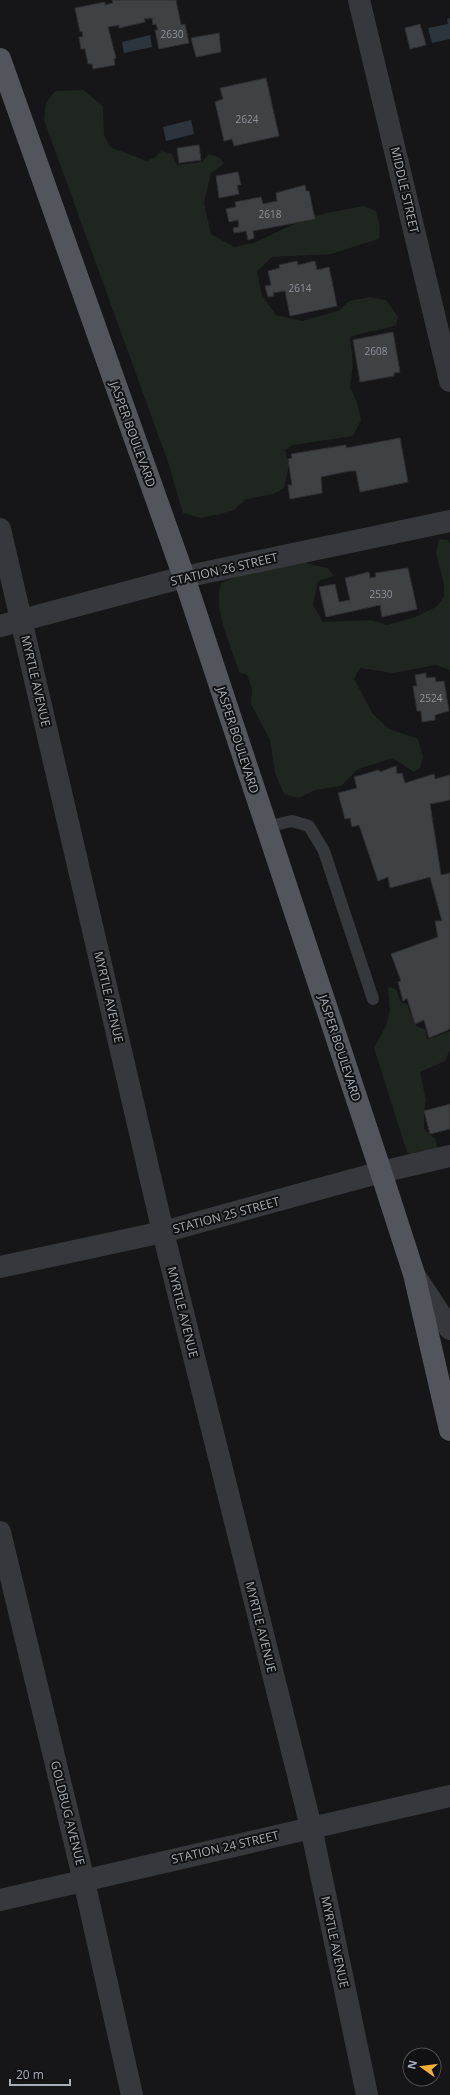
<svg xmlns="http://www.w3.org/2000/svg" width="450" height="2095" font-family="'Open Sans',sans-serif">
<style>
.green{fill:#1e261f}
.water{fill:#2c353c}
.building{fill:#404145;stroke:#303034}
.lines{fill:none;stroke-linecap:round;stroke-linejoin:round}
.service{stroke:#37383d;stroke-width:12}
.minor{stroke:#37383d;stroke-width:22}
.tertiary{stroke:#37383d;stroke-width:22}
.primary{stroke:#53555c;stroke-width:22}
.labels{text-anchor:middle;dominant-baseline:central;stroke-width:4;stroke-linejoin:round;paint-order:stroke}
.number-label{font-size:10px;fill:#8e929b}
.street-label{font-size:12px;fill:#a8adb8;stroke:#111113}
</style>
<rect width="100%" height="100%" fill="#161618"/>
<g class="green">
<path d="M83 90 103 106 104 135 110 147 147 161 154 158 162 151 172 154 177 165 202 162 209 154 220 158 224 164 211 173 204 203 211 234 234 247 254 243 304 219 327 213 363 206 376 211 380 227 379 239 331 254 272 257 257 271 262 295 276 315 302 321 338 311 349 301 370 297 386 300 398 317 396 325C381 331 366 331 350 337L353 364 350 387 357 402 361 420 353 436 293 445 285 450 289 465 284 488 273 494 246 499 234 510 220 514 201 518 183 513 168 462 44 120 46 103 55 91Z"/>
<path d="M439 539 448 540 450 543V670L436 665 393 673 360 668 354 679 373 714 389 729 418 739 423 757 420 768 414 772 393 758 358 769 341 786 315 790 298 798 284 794 275 773 270 740 251 704 252 689 247 675 239 672C231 643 213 614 221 583L263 566 296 561 328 568 334 576 318 581 313 605 323 622 371 620 387 625 415 617 436 607 444 597V584L436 553Z"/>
<polygon points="388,987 396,989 401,1002 407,1004 416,1026 426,1030 426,1038 429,1039 450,1031 450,1050 445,1061 420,1072 426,1100 424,1111 424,1129 435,1139 438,1150 420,1158 407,1152 374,1048 386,1026 390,1011"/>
</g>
<g class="water">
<polygon points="450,18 450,39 432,43 428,28 448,24 447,19"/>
<polygon points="150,35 152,47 124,53 122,42"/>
<polygon points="191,120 194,134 166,141 163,127"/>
</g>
<g class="building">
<polygon points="112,0 176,0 181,25 185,24 189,43 159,49 155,30 158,30 156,24 153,25 152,18 144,19 145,22 119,28 119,25 108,27 116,58 114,59 115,65 93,69 92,64 88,64 85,49 81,49 79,37 83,37 82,31 80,32 75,8 105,2 105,5 113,3"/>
<polygon points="420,24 426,45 410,49 405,28"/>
<polygon points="219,33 221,52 196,57 191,38"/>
<polygon points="266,78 279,136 234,146 232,139 224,141 215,102 223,99 220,88"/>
<polygon points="199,145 201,160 179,163 177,148"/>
<polygon points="238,172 241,185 237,185 239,194 219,198 216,176"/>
<polygon points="305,185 306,191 309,191 315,219 253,231 254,238 248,240 246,231 234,233 233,228 239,227 238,220 229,222 226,209 236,207 235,202 261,197 263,204 277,201 276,193"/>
<polygon points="297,261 298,265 315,261 317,270 329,267 337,306 290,316 285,291 273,293 274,296 268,297 265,286 271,285 268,271 280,268 279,265"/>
<polygon points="393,332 400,372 394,373 394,376 360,382 353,340"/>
<polygon points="400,438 408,482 360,492 356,471 349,471 321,477 322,493 290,499 288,485 292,485 288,459 292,458 291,454 346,445 346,448"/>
<polygon points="408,568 417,609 382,617 380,605 326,617 319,587 335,584 339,602 350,600 345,578 369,572 370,578 376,577 375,573"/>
<polygon points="426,673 426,678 435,677 436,682 444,681 449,711 435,715 435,720 422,722 421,711 417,711 413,686 417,686 415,675"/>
<polygon points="396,766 397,774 402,773 405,783 434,774 435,779 450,775 450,800 430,804 441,875 450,873 450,1029 429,1038 424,1020 415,1024 407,998 403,1001 398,982 401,981 391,954 438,937 435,921 442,921 430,877 390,888 388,877 378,881 359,825 352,827 350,818 345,819 338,793 357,788 354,777 379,770 380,772"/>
<polygon points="450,1104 450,1129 430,1134 424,1111"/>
</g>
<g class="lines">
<polyline class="service" points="266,827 292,821 309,826 324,851 373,999"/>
<g class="minor">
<polyline points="0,529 163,1232 311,1827 367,2095"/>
<polyline points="0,626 184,577 450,521"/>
<polyline points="0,1267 163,1232 381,1172 450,1156"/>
<polyline points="415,1276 450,1329"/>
<polyline points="0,1532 84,1881 132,2095"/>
<polyline points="0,1900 450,1796"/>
</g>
<polyline class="tertiary" points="359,0 450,381"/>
<polyline class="primary" points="0,59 184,577 381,1172 414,1274 450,1430"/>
</g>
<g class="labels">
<g class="number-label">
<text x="172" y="34">2630</text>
<text x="247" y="119">2624</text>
<text x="270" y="214">2618</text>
<text x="300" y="288">2614</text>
<text x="376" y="351">2608</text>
<text x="381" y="594">2530</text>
<text x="431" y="698">2524</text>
</g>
<g class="street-label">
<text transform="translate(405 190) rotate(77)">MIDDLE STREET</text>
<text transform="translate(133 434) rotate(70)">JASPER BOULEVARD</text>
<text transform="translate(224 569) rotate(-13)">STATION 26 STREET</text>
<text transform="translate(36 681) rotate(77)">MYRTLE AVENUE</text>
<text transform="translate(238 740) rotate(72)">JASPER BOULEVARD</text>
<text transform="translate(109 997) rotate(77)">MYRTLE AVENUE</text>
<text transform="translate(340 1048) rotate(72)">JASPER BOULEVARD</text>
<text transform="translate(226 1215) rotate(-15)">STATION 25 STREET</text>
<text transform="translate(183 1312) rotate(76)">MYRTLE AVENUE</text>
<text transform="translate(261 1627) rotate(76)">MYRTLE AVENUE</text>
<text transform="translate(68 1813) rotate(76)">GOLDBUG AVENUE</text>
<text transform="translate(225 1847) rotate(-13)">STATION 24 STREET</text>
<text transform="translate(335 1942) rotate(78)">MYRTLE AVENUE</text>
</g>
</g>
<g transform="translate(422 2067) rotate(284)"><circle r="19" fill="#111113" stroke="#4d4f55"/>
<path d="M0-3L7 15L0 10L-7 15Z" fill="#f2b134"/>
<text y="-6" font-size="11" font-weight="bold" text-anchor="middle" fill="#a8adb8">N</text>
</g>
<path d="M10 2079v6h60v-6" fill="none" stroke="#a8adb8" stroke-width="2"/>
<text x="16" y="2079" font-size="12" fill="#a8adb8" stroke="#111113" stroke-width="3" paint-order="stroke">20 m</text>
</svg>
